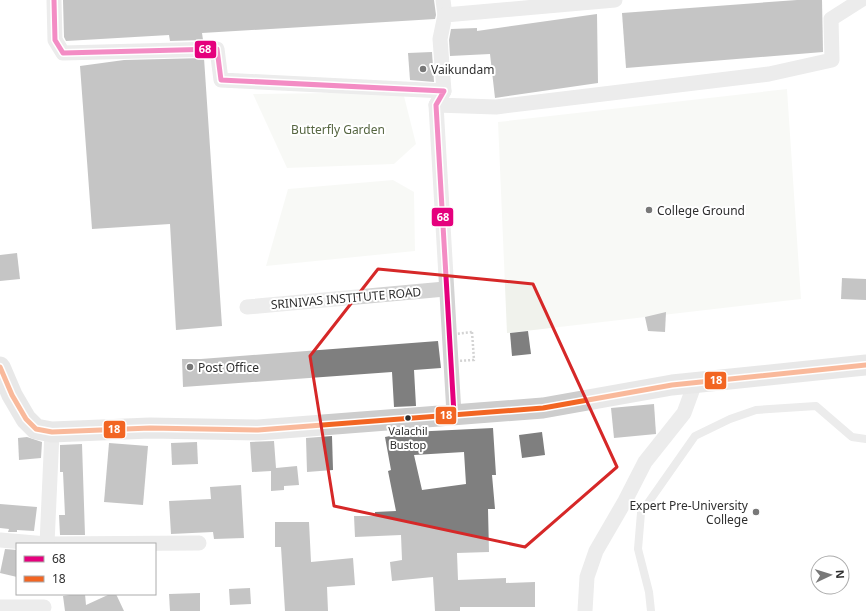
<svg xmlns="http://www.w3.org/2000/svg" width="866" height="611" font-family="'Noto Sans',sans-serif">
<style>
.green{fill:#f0f2ec}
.building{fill:#7f7f7f;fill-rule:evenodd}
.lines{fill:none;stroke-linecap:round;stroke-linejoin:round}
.path{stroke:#d3d3d3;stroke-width:2.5;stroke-dasharray:2 2;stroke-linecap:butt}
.service{stroke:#d4d4d4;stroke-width:8}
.minor{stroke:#d4d4d4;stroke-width:15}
.secondary{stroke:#cdcdcd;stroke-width:21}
.bus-1-casing{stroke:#fff;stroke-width:8}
.bus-2-casing{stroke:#fff;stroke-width:8}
.bus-1{stroke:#e5007d;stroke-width:5}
.bus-2{stroke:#f26522;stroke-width:5}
.marked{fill:none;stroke:#d62828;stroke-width:3;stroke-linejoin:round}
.poi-dot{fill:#787878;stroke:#fff;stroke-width:1.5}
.bus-dot{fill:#2f2f2f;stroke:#fff;stroke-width:1.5}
.labels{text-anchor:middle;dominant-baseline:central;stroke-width:4;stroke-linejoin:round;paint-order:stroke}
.bus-label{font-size:11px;fill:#2f2f2f;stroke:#fff}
.poi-label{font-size:12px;fill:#2f2f2f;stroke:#fff;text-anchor:start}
.park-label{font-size:12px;fill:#566641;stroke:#fff}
.street-label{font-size:12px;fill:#2f2f2f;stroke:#fff}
.line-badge{stroke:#fff;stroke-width:1.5}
.badge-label{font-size:11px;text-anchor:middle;font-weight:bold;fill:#fff}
</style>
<rect width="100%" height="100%" fill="#fff"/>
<g class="green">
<polygon points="787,89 801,299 507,333 498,122"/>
<polygon points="403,92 416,144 394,164 287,168 253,94"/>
<polygon points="393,180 414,192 415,251 266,266 288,189"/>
</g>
<g class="building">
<polygon points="63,0 434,0 436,15 435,19 202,33 203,40 170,41 169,35 66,41 64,37"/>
<polygon points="797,0 822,0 823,52 626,68 622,13"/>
<polygon points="597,14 598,83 495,98 490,54 450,56 449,40 451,29 477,28 477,31"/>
<polygon points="432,52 434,82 410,80 408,53"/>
<polygon points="204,58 222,326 176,330 170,224 92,229 80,66 124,60"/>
<polygon points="17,253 20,279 0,281 0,255"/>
<polygon points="842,278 866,279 866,300 841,299"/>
<polygon points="666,312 665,332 648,331 645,317"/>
<polygon points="528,331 531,354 512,356 510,333"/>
<polygon points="438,341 441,368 414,370 416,406 394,407 392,372 183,387 182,359 201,359"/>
<polygon points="654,404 656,434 614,438 611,408"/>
<path d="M493 428 496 475H492L495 509H488L489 552 457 553 458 580 506 578V583L535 582V607H460V611H435L433 577 392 581 390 562 402 560 401 535 355 537 354 516H375V512L396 511 388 471 391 470 385 437 411 432ZM464 452 466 484 422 490 414 455Z"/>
<polygon points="542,432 545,455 522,458 519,435"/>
<polygon points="332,436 333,470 307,472 306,438"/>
<polygon points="27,437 42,442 41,458 19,460 18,438"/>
<polygon points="274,441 276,468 297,466 299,485 284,486 284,490 271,491 271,471 252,472 250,442"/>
<polygon points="197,442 198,464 172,465 171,443"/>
<polygon points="109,443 148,446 143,505 104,502"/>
<polygon points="82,444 85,535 60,535 59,515 65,515 63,472 60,472 60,445"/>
<polygon points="241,485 244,538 214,539 213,532 171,534 169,501 211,499 210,487"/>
<polygon points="0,504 37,507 34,531 17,530 17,532 8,532 9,529 0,528"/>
<polygon points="275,522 309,522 311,562 353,558 355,585 327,587 328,611 285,611 281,547 275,547"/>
<polygon points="5,549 17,550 17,577 0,573"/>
<polygon points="250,588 251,604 230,605 229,589"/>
<polygon points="200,593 200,611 170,611 169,594"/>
<polygon points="76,594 85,594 86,605 110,594 116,594 124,611 65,611 63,596"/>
</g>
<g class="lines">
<polygon class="path" points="472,332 474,360 456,361 455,334"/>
<polyline class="service" points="651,611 649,592 638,549 641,513 695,436 730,419 756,410 816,406 852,437 866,439"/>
<g class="minor">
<polyline points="54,0 55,40 63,53 217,49 221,80 444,91 436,105 454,414"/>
<polyline points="443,0 445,15"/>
<polyline points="444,91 440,39 445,15 615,0"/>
<polyline points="436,105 496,107 769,74 832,60 831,19 861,0"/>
<polyline points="247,307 445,289"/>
<polyline points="0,540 47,544 199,543"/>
<polyline points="47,544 52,432"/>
<polyline points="0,607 44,607"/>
<polyline points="585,611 587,577 596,551 625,501 645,462 684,413 695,383"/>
</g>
<polyline class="secondary" points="0,367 12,395 26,419 36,429 52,432 150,428 258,430 543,408 672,385 866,365"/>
<defs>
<polyline id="bus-1" points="54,0 55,40 63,53 217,49 221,80 444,91 436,105 454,414"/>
<polyline id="bus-2" points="0,367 12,395 26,419 36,429 52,432 150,428 258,430 543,408 672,385 866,365"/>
</defs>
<use href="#bus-1" class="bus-1-casing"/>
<use href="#bus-2" class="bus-2-casing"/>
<use href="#bus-1" class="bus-1"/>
<use href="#bus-2" class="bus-2"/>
</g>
<path d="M0 0H866V611H0ZM378 269 533 284 617 467 525 547 334 506 310 356Z" fill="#fff" fill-opacity=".55" fill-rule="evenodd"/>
<path class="marked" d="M378 269 533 284 617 467 525 547 334 506 310 356Z"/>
<g class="poi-dot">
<circle cx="423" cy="69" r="4"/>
<circle cx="649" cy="210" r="4"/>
<circle cx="190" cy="367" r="4"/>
<circle cx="756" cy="512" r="4"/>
</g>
<circle class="bus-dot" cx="408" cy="418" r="3.5"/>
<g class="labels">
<g class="bus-label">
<text x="408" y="430">Valachil<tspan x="408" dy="14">Bustop</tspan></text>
</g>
<g class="poi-label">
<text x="431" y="69">Vaikundam</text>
<text x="657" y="210">College Ground</text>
<text x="198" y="367">Post Office</text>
<text x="748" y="505" text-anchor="end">Expert Pre-University<tspan x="748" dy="14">College</tspan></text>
</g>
<g class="park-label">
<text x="338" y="129">Butterfly Garden</text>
</g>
<g class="street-label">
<text transform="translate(346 298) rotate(-5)">SRINIVAS INSTITUTE ROAD</text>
</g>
</g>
<g class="line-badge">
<rect x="194" y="40" width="23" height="19" rx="4" fill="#e5007d"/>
<rect x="431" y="207" width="23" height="20" rx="4" fill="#e5007d"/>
<rect x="704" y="371" width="23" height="19" rx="4" fill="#f26522"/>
<rect x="435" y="406" width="22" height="19" rx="4" fill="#f26522"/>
<rect x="103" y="420" width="23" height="19" rx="4" fill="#f26522"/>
</g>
<g class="badge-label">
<text x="205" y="53">68</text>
<text x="443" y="221">68</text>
<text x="716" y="384">18</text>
<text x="446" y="419">18</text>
<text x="114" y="433">18</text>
</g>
<rect x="16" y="543" width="140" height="52" fill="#ffffff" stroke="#acacac"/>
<rect x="24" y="556" width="20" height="6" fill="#e5007d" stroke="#acacac"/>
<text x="52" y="563" font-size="12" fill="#2f2f2f">68</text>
<rect x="24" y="576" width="20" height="6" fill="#f26522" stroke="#acacac"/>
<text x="52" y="583" font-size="12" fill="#2f2f2f">18</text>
<g transform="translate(830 575) rotate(86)"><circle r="19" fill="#ffffff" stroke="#acacac"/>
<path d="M0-3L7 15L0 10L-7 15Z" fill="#787878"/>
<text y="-6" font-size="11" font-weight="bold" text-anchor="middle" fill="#2f2f2f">N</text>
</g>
</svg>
